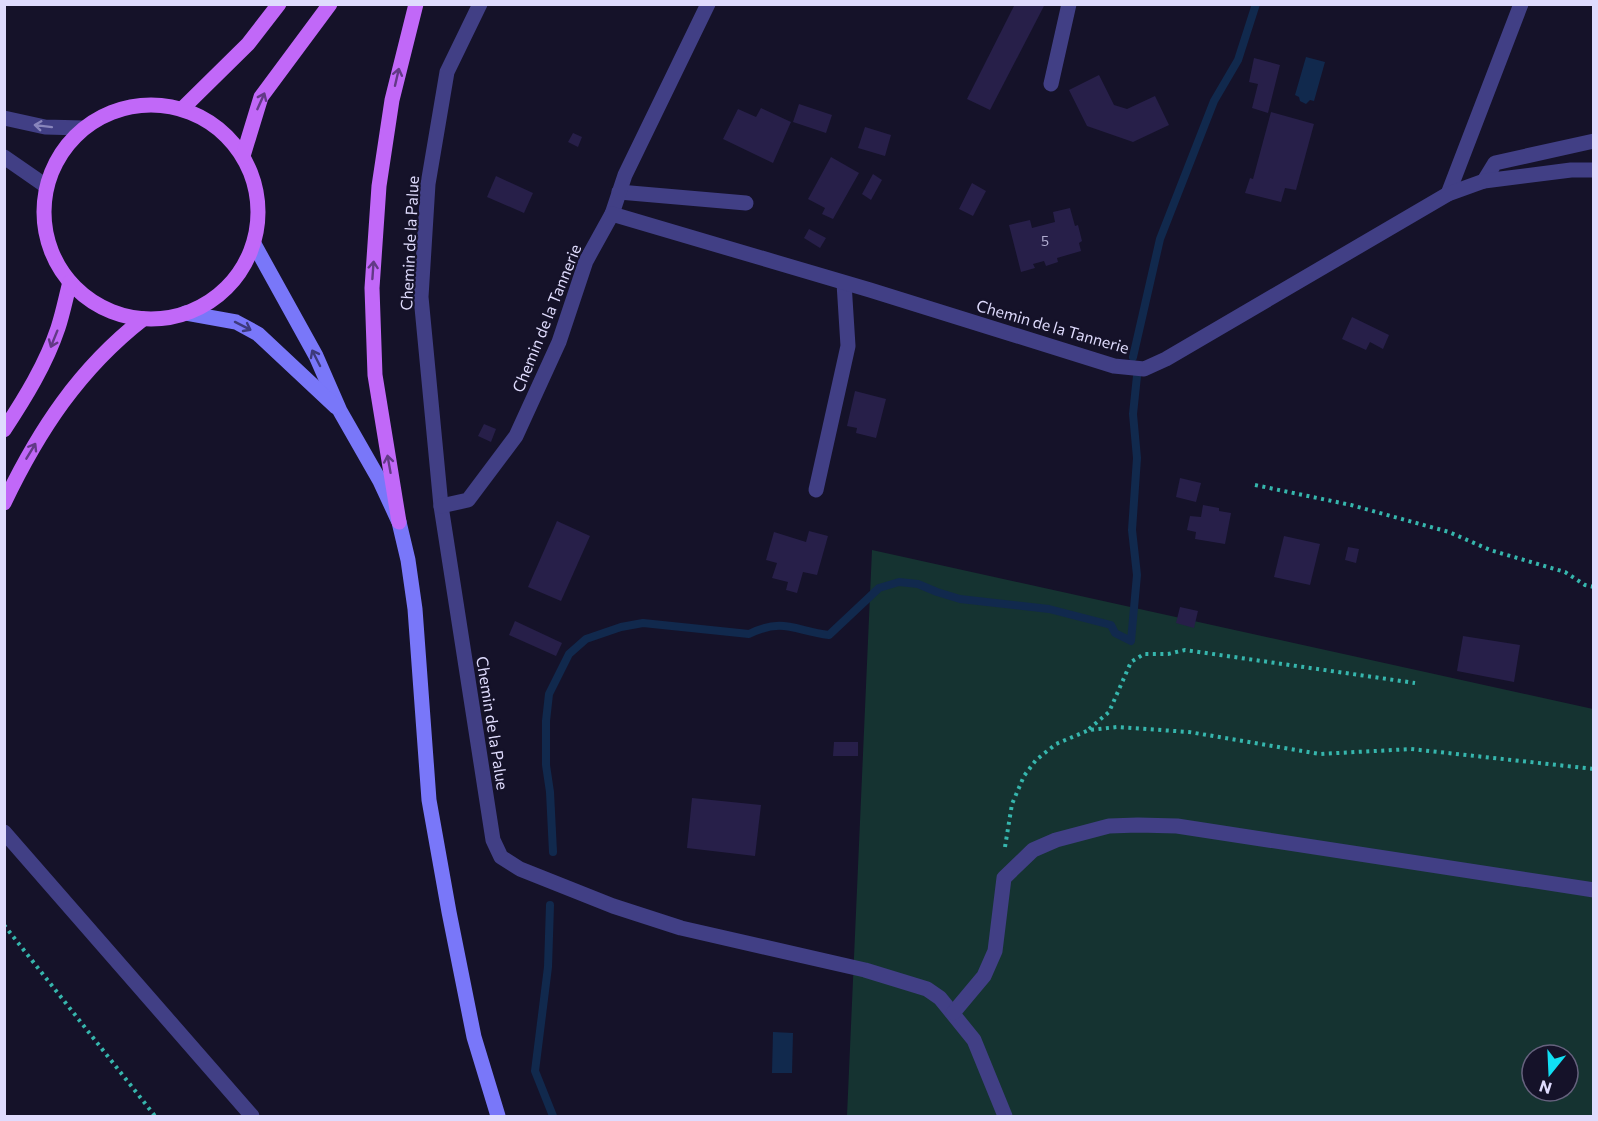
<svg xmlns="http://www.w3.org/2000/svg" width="1598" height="1121" font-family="Commissioner,sans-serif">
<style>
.green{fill:#153331;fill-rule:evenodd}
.water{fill:#11294d}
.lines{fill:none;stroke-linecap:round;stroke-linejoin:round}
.stream{stroke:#11294d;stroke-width:8}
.building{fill:#271f49}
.path{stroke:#36b6ad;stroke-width:4;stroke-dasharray:3 4.5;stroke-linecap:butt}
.service{stroke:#413f85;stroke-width:15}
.minor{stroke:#413f85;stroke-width:15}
.tertiary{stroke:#413f85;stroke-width:15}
.secondary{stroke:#7977f9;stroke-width:15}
.primary{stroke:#c168f8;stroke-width:15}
.oneway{stroke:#623986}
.oneway2{stroke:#8885bb}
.oneway3{stroke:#3d3a7c}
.labels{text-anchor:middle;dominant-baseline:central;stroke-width:4.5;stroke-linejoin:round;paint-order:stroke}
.number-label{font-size:14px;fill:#b1acd0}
.street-label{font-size:16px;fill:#dfdbfd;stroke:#151229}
</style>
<rect width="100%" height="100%" fill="#151229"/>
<path class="green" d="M872 550 1593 709V1116H847ZM1532 1055H1568V1091H1532Z"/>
<g class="water">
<polygon points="1306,57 1325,62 1314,101 1310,100 1306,104 1300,101 1299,97 1295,95"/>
<polygon points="773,1032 793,1033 792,1073 772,1073"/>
</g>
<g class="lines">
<g class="stream">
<polyline points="1133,357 1160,239 1214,101 1238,60 1256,4"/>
<path d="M553 852 550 792 546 765V721L549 694 569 654 586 639 621 627 643 623 749 634C784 617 795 631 829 635L879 588 899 582 918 584 937 592 960 599 1049 609 1111 625 1115 633 1131 641 1137 575 1132 530 1137 458 1133 414 1137 376"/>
<polyline points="550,905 548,967 535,1071 553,1116"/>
</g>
</g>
<g class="building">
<polygon points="1015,4 1045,4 990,110 967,99"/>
<polygon points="1254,58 1280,65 1268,113 1252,108 1258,84 1249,82"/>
<polygon points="1099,75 1114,105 1127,109 1155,96 1169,125 1133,142 1087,126 1069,90"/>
<polygon points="799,104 832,115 826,133 793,122"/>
<polygon points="761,108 791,122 773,163 723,139 738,109 756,117"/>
<polygon points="1271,112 1314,124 1296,190 1285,188 1281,202 1245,193 1250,178 1253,179"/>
<polygon points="865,127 891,135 885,156 858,148"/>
<polygon points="573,133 582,137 578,147 568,142"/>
<polygon points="831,157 859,173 833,219 822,214 825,208 808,199"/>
<polygon points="873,174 882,180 871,200 862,194"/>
<polygon points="496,176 533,193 524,213 487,197"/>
<polygon points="972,183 986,191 973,216 959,209"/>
<polygon points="1070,208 1075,226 1078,225 1082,241 1079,243 1081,251 1057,258 1058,262 1046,266 1044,261 1033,264 1035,268 1021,272 1009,225 1030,220 1032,228 1055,222 1053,212"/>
<polygon points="809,229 826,238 820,248 804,238"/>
<polygon points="1352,317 1389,335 1383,349 1370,342 1366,350 1342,339"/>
<polygon points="855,391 886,399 876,438 856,433 857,428 847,426"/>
<polygon points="484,424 496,429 491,442 478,436"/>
<polygon points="1180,478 1201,483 1196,502 1176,497"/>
<polygon points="1203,505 1219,508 1219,511 1231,513 1225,544 1195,539 1196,532 1187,530 1190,516 1201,517"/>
<polygon points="557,521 590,536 561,601 528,587"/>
<polygon points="809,531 828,536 817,575 803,572 797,593 786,590 788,582 772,578 777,563 766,560 774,532 806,542"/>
<polygon points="1284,536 1320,544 1310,585 1274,577"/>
<polygon points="1348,547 1359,549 1356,563 1345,560"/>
<polygon points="1180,607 1198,611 1194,628 1176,623"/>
<polygon points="515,621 562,643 556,656 509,635"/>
<polygon points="1463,636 1520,645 1514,682 1457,671"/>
<polygon points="834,742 858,742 858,756 833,756"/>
<polygon points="692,798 761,805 755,856 687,848"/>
</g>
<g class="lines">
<g class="path">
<polyline points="1255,485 1351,505 1449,532 1490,550 1565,572 1585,585 1594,587"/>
<polyline points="1089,729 1109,712 1131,662 1144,654 1168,654 1185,650 1415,683"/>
<polyline points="1005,847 1012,804 1024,776 1036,760 1056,744 1089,730 1117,727 1189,732 1320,754 1411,749 1594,769"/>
<polyline points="4,925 155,1116"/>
</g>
<g class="service">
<polyline points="1051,84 1069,4"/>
<polyline points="1484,181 1495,163 1594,141"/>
<polyline points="619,192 746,203"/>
<polyline points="1448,194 1521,4"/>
<polyline points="816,490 848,346 844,283"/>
</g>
<g class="minor">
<polyline points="480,4 447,72 428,184 421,297 441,506 493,840 501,857 520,869 613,906 681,928 865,970 927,989 940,998 974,1040 1005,1116"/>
<polyline points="612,214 625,175 708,4"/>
<polyline points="441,506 468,500 516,436 559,342 586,261 612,214 870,290 1114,366 1144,369 1166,359 1448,194 1484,181 1571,170 1594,170"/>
<polyline points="953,1013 984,976 995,951 1004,878 1033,850 1056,840 1109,826 1138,825 1177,826 1594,890"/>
</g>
<g class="tertiary">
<polyline points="4,118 45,127 83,128"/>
<polyline points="4,157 46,186"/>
<polyline points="4,832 252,1116"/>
</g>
<g class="secondary">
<polyline points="254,244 316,356 340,411 380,481 399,522 408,560 415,609 429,800 449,912 474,1037 498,1116"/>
<polyline points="186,313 236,322 258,334 336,407"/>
</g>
<g class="primary">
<circle cx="151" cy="212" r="107"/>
<polyline points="182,109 248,44 279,4"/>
<polyline points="243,156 261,97 330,4"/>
<path d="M4 430C25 398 46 364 58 328 63 313 66 297 70 282"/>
<path d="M4 503C39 430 79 369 143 319"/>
<polyline points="399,522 375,375 372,288 379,186 392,100 416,4"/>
</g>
</g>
<defs><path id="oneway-shaft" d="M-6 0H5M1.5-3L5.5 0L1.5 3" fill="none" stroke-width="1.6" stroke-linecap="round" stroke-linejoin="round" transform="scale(1.5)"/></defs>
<g class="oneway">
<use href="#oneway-shaft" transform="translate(397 77) rotate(-77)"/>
<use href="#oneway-shaft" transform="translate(261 101) rotate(-66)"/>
<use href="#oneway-shaft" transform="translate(373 270) rotate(-86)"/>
<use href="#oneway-shaft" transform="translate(54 339) rotate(112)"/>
<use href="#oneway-shaft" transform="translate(31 451) rotate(-59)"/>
<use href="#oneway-shaft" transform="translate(389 464) rotate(-100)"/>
</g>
<use class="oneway2" href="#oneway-shaft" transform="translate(43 126) rotate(-173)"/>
<g class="oneway3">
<use href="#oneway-shaft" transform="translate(243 326) rotate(27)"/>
<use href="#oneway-shaft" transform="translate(316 358) rotate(-117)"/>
</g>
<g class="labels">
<g class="number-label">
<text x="1045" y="240">5</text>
</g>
<g class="street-label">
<text transform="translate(409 243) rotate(-87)">Chemin de la Palue</text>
<text transform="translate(546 318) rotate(-68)">Chemin de la Tannerie</text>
<text transform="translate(1053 326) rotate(16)">Chemin de la Tannerie</text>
<text transform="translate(493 723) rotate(81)">Chemin de la Palue</text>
</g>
</g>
<rect width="1598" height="1121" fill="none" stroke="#dfdbfd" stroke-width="12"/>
<g transform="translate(1550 1073) rotate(198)"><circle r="28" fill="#151229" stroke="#66627e" stroke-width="1.5"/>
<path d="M0-4.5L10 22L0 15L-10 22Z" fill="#11dff4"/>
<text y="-9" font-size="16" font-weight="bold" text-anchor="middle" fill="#dfdbfd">N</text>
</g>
</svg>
